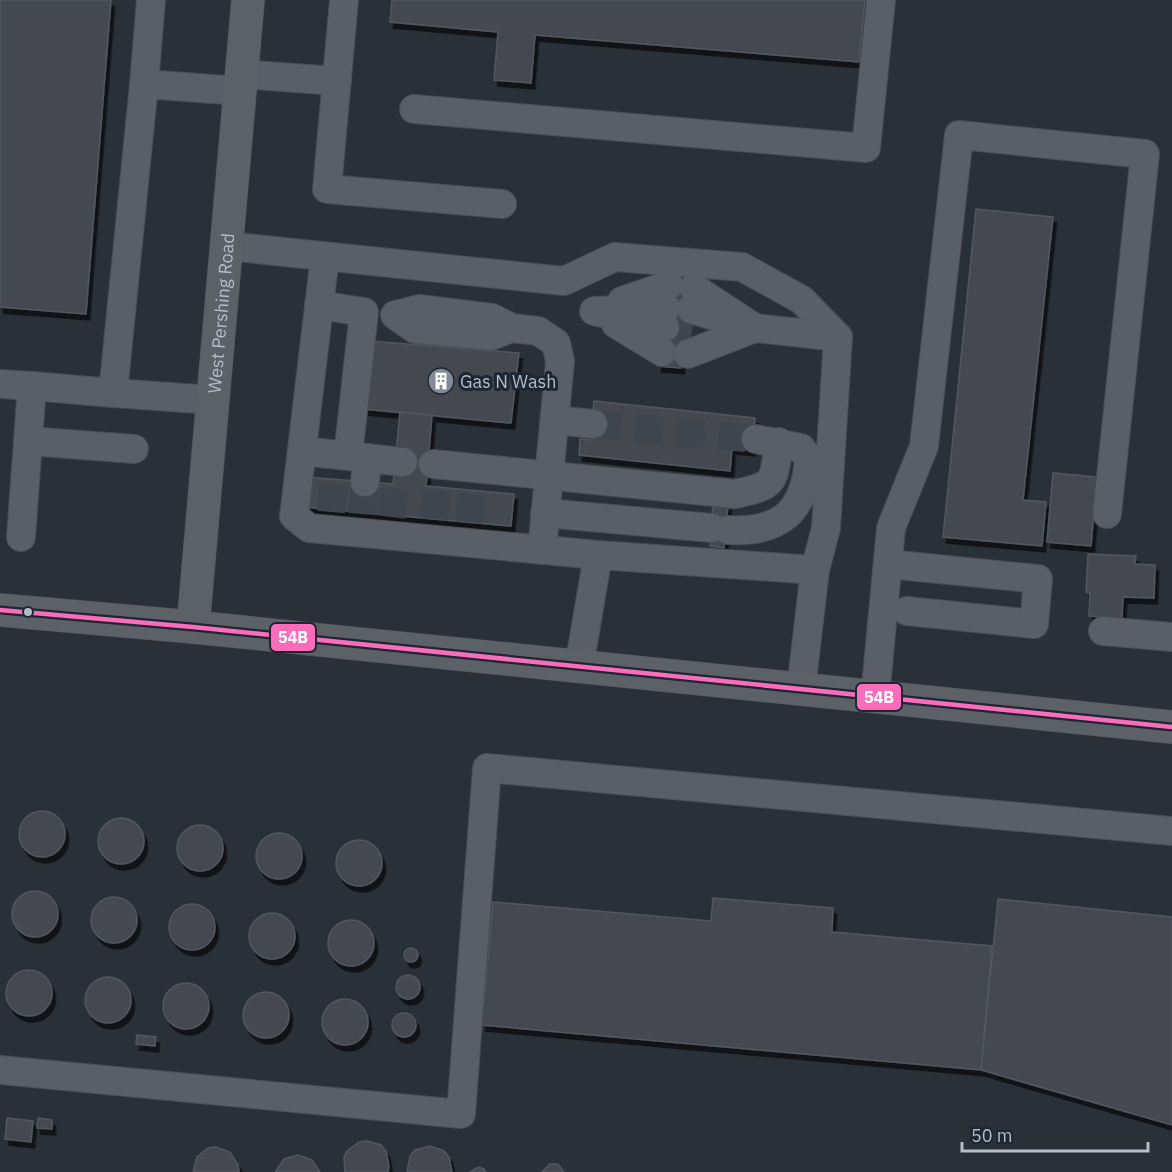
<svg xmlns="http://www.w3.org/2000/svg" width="1172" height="1172" font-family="'IBM Plex Sans',sans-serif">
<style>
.building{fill:#444950;stroke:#52575f;stroke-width:1.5;filter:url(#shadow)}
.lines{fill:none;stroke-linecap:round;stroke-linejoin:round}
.minor-tunnel{stroke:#3f454e;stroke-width:28;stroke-dasharray:28 14;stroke-linecap:butt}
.minor-casing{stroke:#484c53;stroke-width:30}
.major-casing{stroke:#484c55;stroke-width:34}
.minor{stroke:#5a5e66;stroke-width:28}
.major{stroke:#5c6168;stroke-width:33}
.bus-1-casing{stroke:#1d2633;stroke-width:9}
.bus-1{stroke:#fb6dba;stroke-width:4.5}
.bus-dot{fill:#b4bcc9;stroke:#1d2633;stroke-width:2}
.labels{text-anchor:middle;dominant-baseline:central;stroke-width:6;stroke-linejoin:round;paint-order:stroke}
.street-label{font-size:18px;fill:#b4bcc9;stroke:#1d2633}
.poi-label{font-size:18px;fill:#b4bcc9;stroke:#1d2633;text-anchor:start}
.line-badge{stroke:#1d2633;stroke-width:2}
.badge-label{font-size:16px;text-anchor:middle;font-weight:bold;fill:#fff}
</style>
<defs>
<filter id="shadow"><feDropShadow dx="3.5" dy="6" stdDeviation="0" flood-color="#0009"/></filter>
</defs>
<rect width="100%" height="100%" fill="#2a3038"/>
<g class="building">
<polygon points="0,0 111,0 86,314 0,307"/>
<polygon points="392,0 865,0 859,62 535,35 531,83 494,80 498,32 390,22"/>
<polygon points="976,209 1053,217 1023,500 1046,502 1042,546 943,537"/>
<polygon points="667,271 690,273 681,368 658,366"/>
<polygon points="370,341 519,353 511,423 363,409"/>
<polygon points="594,401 755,418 752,450 732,448 730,471 579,455 580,439 590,440"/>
<polygon points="400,412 432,415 426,486 514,494 511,526 304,507 307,477 393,484"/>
<polygon points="1053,473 1097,477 1091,546 1047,542"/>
<polygon points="713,503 728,505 724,548 710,546"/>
<polygon points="1088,554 1136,556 1135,564 1155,565 1154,598 1123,597 1122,618 1089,616 1090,593 1086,592"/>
<circle cx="42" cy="834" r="23"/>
<circle cx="121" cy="841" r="23"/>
<circle cx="200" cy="848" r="23"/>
<circle cx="279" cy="856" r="23"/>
<circle cx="359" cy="863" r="23"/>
<circle cx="35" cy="914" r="23"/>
<circle cx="114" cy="920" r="23"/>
<polygon points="713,898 833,908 832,932 992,946 981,1070 482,1025 493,902 711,921"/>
<polygon points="998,899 1172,917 1172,1125 981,1070"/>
<circle cx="192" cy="927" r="23"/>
<circle cx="272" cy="936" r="23"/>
<circle cx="351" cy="943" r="23"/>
<circle cx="411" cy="955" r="7"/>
<circle cx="29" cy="993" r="23"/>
<circle cx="408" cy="987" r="12"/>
<circle cx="108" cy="1000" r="23"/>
<circle cx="186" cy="1006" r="23"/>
<circle cx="266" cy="1015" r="23"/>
<circle cx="345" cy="1022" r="23"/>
<circle cx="404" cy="1025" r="12"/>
<polygon points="137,1035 156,1037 155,1046 136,1044"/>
<polygon points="7,1118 33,1121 31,1142 5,1139"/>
<polygon points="38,1118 52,1120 52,1129 37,1128"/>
<polygon points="367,1141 381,1145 386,1151 389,1166 388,1172 345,1172 344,1157 347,1151 359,1142"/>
<polygon points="430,1146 444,1151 449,1157 452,1172 407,1172 410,1156 415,1150"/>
<polygon points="216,1147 230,1152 238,1165 239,1172 193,1172 197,1157 208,1148"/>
<polygon points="298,1155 312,1160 320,1172 275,1172 284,1159"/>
<polygon points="550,1164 558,1164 564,1172 542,1172"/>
<polygon points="478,1167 484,1169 486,1172 470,1172"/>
</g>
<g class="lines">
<g class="minor-tunnel">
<polyline points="665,327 692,330"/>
<polyline points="593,424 756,439"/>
<polyline points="331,512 334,478"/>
<polyline points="362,514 365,482"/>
<polyline points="391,517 395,485"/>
<polyline points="434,519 437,486"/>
<polyline points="469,522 472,490"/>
</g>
<defs>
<g id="minor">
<polyline points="151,0 144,84 240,91"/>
<polyline points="344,0 327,189 502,204"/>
<polyline points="241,74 337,81"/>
<polyline points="144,84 113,393 213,400"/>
<polyline points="414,109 866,148 881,0"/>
<polyline points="227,246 564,281 615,257 742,267 802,300 838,337 826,528 815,570 598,555 309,528 294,516 325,256"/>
<polyline points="622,301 669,285"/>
<polyline points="319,305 364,312 348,456"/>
<polyline points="691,309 755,328 694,288"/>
<polyline points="616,324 662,352"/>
<polyline points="665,327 594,311 666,308"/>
<polyline points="512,328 491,336 415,329 395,315 419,309 492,318 512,328 538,331 556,343 560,361 542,550"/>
<polyline points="755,328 838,337"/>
<polyline points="688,354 755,328 749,328"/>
<polyline points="0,384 32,386"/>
<polyline points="555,420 593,424"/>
<polyline points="28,441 134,449"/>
<polyline points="302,451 403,462"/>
<path d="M433 464 735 494C777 485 773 483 779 442"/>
<polyline points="365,482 367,458"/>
<polyline points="545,513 712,528"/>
<path d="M728 530C781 533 805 511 809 459L801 448 756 439"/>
<polyline points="21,537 32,386 113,393"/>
<polyline points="888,564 1038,579 1034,624 907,611"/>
<polyline points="1103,631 1172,637"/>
<polyline points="579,667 598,555"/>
<polyline points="801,689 815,570"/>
<polyline points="875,697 891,528 924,446 959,135 1145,154 1107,514"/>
<polyline points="0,1070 461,1114 487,768 1172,831"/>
</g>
<g id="major">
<polyline points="0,610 193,627 1172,727"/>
<path id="s1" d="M193 627 248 0"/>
</g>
</defs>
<use href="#minor" class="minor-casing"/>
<use href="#major" class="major-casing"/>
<use href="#minor" class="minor"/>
<use href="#major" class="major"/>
<defs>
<polyline id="bus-1" points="0,610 193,627 1172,727"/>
</defs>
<use href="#bus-1" class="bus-1-casing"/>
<use href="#bus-1" class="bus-1"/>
</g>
<defs>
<symbol id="building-disc" viewBox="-11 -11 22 22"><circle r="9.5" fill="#848b96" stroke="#1d2633"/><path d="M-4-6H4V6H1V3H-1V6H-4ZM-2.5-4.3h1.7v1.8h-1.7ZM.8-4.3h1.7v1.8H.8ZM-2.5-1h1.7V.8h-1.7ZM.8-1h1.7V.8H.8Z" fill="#fff"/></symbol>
</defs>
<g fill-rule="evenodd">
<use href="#building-disc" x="426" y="366" width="30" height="30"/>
</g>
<circle class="bus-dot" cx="28" cy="612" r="5"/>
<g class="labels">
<g class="street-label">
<text stroke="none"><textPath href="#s1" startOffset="315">West Pershing Road</textPath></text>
</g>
<g class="poi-label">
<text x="460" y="381">Gas N Wash</text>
</g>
</g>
<g class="line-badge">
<rect x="270" y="623" width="46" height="29" rx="6" fill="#fb6dba"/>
<rect x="856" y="683" width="46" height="28" rx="6" fill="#fb6dba"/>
</g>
<g class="badge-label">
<text x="293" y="643">54B</text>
<text x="879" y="703">54B</text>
</g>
<path d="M962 1142v9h186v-9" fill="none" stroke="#b4bcc9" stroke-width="3"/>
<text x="971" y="1142" font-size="18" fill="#b4bcc9" stroke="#1d2633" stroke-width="4.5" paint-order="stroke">50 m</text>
</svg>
